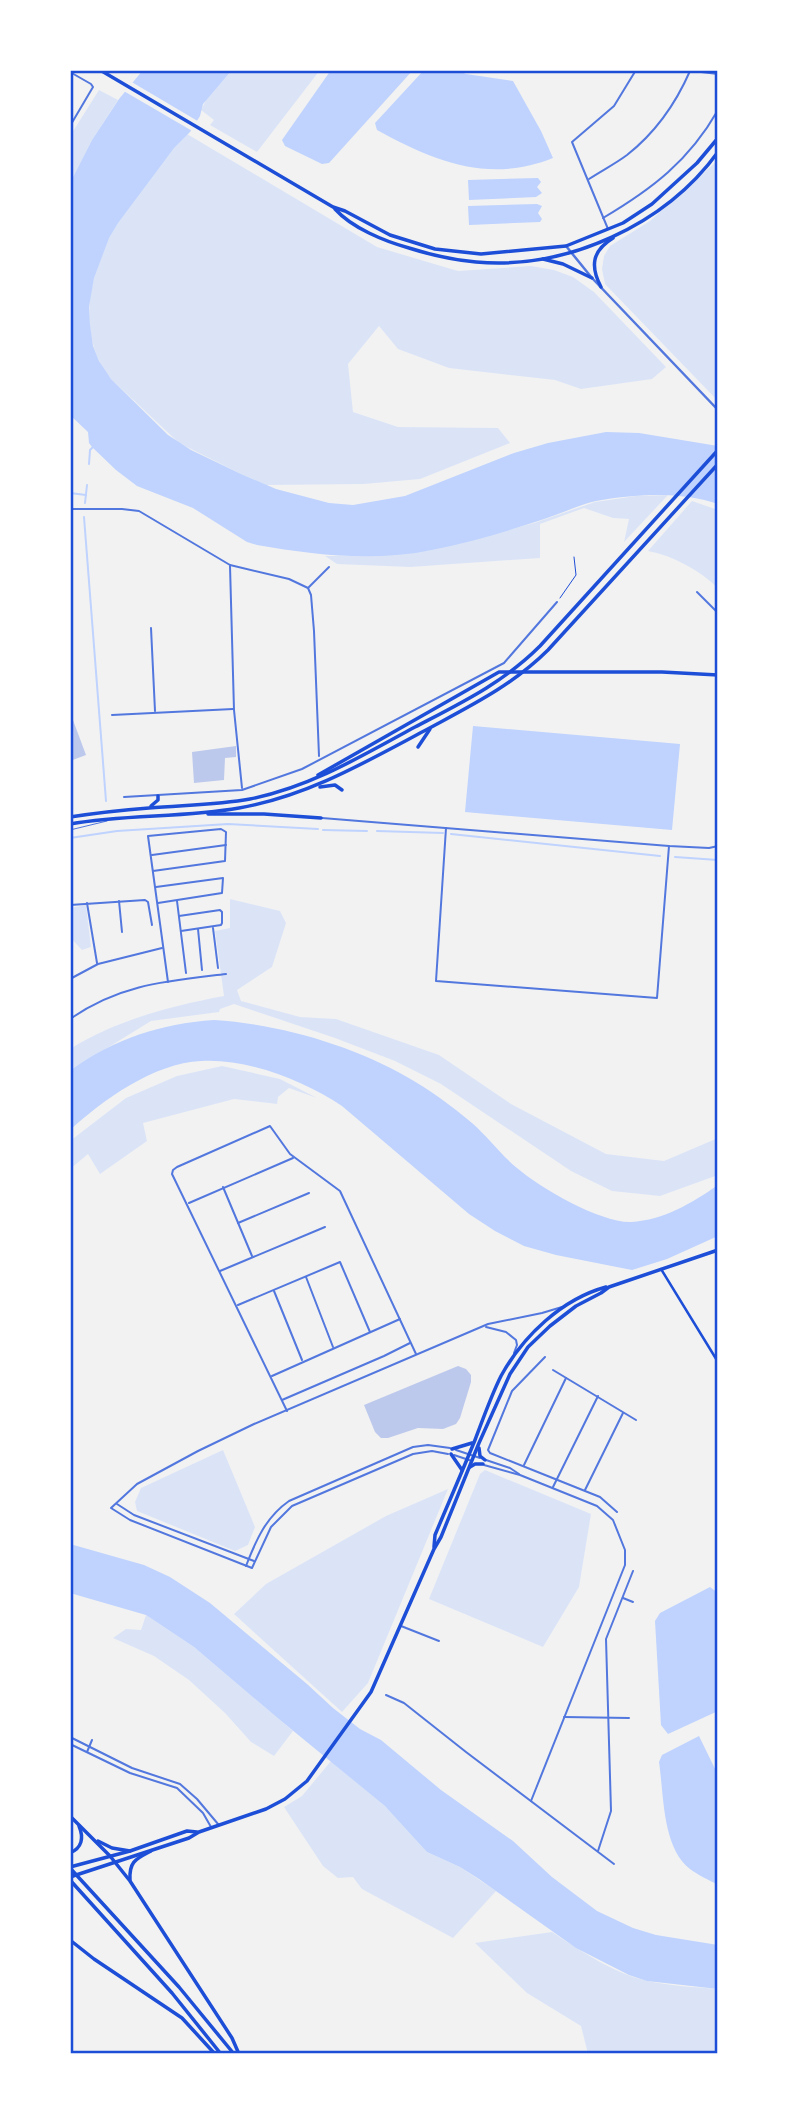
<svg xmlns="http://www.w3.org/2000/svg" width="788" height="2124" font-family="Helvetica,sans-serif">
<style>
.green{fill:#dbe4f7}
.water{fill:#bfd3fe}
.pier{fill:#f2f2f2}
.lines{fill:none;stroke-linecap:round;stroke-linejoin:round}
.stream{stroke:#bfd3fe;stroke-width:2}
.building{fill:#bdc9ec}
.path{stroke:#1d4ed8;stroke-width:1}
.service{stroke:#5277de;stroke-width:1}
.minor{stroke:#5277de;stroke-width:2}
.tertiary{stroke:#5277de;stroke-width:2.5}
.secondary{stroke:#1d4ed8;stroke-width:2.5}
.primary{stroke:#1d4ed8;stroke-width:3.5}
.trunk{stroke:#1d4ed8;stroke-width:3.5}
.motorway{stroke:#1d4ed8;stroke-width:3.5}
.neatline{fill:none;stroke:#1d4ed8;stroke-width:2.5}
</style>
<rect width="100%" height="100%" fill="#f2f2f2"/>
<g class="green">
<polygon points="232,70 320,70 257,152 210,125 214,120 201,110 206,100"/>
<polygon points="99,90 118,100 92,140 70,183 70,136"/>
<path d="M187 134 377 247 458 271 531 266 554 270 573 277 594 292 666 367 652 379 581 389 555 380 449 368 398 349 379 326 348 364 353 412 398 427 498 428 510 443 420 479 364 484 266 485 241 474 179 443 111 379C78 340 87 280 109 237 119 218 133 201 146 184 159 166 171 149 187 134Z"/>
<polygon points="718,160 718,401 605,284 602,269 604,256 610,246 650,221"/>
<polygon points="668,495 624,542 629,519 613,518 584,508 540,524 540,558 410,567 337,564 325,556 378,556 432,550 534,523 595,502 636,496"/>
<path d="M692 501 718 510V588C699 570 674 556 648 551Z"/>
<path d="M230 899 280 911 286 923 272 967 237 990 241 1001 300 1017 336 1019 439 1055 511 1104 606 1154 664 1161 718 1138V1175L660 1196 612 1191 571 1171 441 1084 395 1061 335 1038 234 1004 220 1009 219 1012 151 1021 70 1071V1049C117 1020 170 1006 224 996L215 931 230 928Z"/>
<polygon points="86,905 91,947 82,950 70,937 70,908"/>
<polygon points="222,1066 280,1079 317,1098 289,1088 278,1097 277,1104 234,1099 143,1123 147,1141 100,1174 88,1154 70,1169 70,1141 126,1098 177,1076"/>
<polygon points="223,1450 255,1527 248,1545 235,1551 137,1511 135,1502 141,1488"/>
<polygon points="485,1470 591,1514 579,1587 543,1647 429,1599 480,1474"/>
<polygon points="448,1489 368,1683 342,1712 234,1614 266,1584 386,1516"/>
<polygon points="146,1615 194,1647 293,1731 274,1756 251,1742 225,1713 189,1680 154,1656 113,1638 126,1629 141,1630"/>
<polygon points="331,1761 396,1815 427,1852 460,1867 496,1891 453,1938 362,1889 353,1877 338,1878 323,1866 284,1807 302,1796"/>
<path d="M552 1932C581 1951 613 1973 648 1981 671 1986 695 1987 718 1989V2054H588L581 2026 527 1993 475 1943Z"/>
</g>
<g class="water">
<path d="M143 70H232L203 104 200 116 190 132 174 148 118 223 109 238 94 278 89 307 90 325 93 346 99 361 111 379 168 435 191 450 241 474 276 489 329 503 353 505 405 496 514 453 548 443 606 432 639 433 718 446V504C680 491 635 494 596 501 575 506 556 516 535 522 502 533 467 543 432 550 373 562 315 555 257 545L247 542 193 508 137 486 116 470 92 447 89 443 88 432 70 415V183L92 140 119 99Z"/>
<polygon points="331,70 413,70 329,163 322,164 285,146 282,140"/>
<path d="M424 70H456L466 74 513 81 541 131 553 158C488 184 434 161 377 130L375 123Z"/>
<polygon points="538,178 541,182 537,187 542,193 536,197 469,200 468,180"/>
<polygon points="537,204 542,206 538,213 542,219 540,222 469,225 468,206"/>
<polygon points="473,726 680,744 672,830 465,812"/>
<path d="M214 1020C278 1024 352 1045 407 1077 430 1090 452 1106 472 1123 488 1137 501 1155 517 1168 540 1188 601 1223 631 1222 664 1220 692 1203 718 1185V1236L667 1259 632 1270 556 1255 524 1246 495 1231 469 1214 342 1106C305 1081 247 1058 201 1061 154 1063 103 1100 70 1130L71 1070C116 1038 160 1024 214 1020Z"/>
<polygon points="70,1544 144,1565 170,1577 210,1603 307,1684 333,1708 360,1729 381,1740 441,1790 513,1841 552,1877 597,1911 633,1928 656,1935 718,1945 718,1989 647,1981 629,1975 576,1948 479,1879 460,1867 427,1852 385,1806 280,1720 194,1647 146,1615 70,1593"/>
<polygon points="710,1587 718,1593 718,1711 668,1734 661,1725 655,1621 660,1613"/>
<path d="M699 1736 718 1775V1885C709 1880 698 1875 690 1869 662 1847 664 1795 659 1762L662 1755Z"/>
</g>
<polygon class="pier" points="130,81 201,123 194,132 122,90"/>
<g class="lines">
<g class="stream">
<polyline points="89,464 90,450 94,446"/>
<polyline points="70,493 86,495"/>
<polyline points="85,503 87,485"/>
<polyline points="84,517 106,801"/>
<polyline points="323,830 367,831"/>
<polyline points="377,831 443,833"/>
<polyline points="451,834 660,856"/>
<polyline points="70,838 117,831 228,824 318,829"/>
<polyline points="675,857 718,860"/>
</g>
</g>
<g class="building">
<polygon points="70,712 86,755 70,761"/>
<polygon points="236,746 236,757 225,758 224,780 194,783 192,752"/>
<polygon points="458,1366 466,1369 471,1375 471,1382 460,1418 456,1424 443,1429 418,1428 388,1438 381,1438 375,1432 364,1405"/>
</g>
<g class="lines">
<polyline class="path" points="560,598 576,575 574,557"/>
<polyline class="service" points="70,830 107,821"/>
<g class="minor">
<polyline points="684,70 718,74"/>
<polyline points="70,72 91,84 93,87 70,126"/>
<path d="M589 179C601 171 615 164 627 155 655 133 676 103 690 71"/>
<path d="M603 218C652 189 689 161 718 110"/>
<polyline points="608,229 572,142 614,106 636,70"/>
<polyline points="70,509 122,509 139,511 230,565 289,579 308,588 311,595 314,631 319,756"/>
<polyline points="230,566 234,710 242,788"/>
<polyline points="308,588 329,567"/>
<polyline points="697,592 718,613"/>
<polyline points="151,628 155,711"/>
<polyline points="112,715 233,709"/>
<polyline points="124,797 242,790 302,769 504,663 557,602"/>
<polyline points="322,818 669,846 709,848 718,846"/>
<polyline points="446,828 436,981 657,998 669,846"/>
<polyline points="152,855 226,845"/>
<polyline points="153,871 225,861 226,832 221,829 148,836 168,982"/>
<polyline points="156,887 223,878 222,893 158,903"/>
<polyline points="119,901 122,932"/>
<polyline points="177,901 186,973"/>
<polyline points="87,903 97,963"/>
<polyline points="70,905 145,900 148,902 152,925"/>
<polyline points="179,916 220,910 222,912 222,923 221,925 181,931"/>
<polyline points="213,928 218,968"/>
<polyline points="198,929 202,970"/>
<polyline points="70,943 71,943"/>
<polyline points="70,979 98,964 162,948"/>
<path d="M70 1019C120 984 167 981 226 974"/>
<polyline points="223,1187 252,1256"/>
<polyline points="189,1203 293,1158"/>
<polyline points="238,1223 309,1193"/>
<polyline points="220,1271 325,1227"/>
<polyline points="306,1277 333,1347"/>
<polyline points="274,1291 302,1360"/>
<polyline points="238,1305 340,1262 370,1332"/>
<polyline points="486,1327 506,1332 516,1340 517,1345 514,1353"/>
<polyline points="545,1357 512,1391 488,1450 490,1453 600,1497 617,1512"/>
<polyline points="553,1370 636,1420"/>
<polyline points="272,1376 400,1319"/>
<polyline points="282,1400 384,1356 410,1343"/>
<polyline points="287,1411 172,1174 173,1170 177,1167 270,1126 290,1154 340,1191 416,1354"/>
<polyline points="456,1450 480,1458"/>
<polyline points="448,1454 432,1451 413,1454 292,1506 271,1527 252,1568 130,1520 111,1508 137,1484 198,1451 254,1424 488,1324 542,1313 562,1307"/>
<polyline points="454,1455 472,1461"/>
<polyline points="486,1460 510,1468 519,1474"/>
<polyline points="484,1465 520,1475 597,1506 613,1520 625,1550 625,1565 531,1801"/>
<polyline points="524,1465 566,1378"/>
<polyline points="553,1487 598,1396"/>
<polyline points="585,1490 623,1413"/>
<polyline points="117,1504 134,1515 254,1561"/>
<path d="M246 1566C256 1540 266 1517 289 1501L413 1447 428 1445 450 1448"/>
<polyline points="623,1598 633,1602"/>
<polyline points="401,1626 439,1641"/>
<polyline points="386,1695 404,1703 466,1752 614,1864"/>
<polyline points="564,1717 629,1718"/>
<polyline points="70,1737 132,1768 180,1784 197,1799 218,1824"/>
<polyline points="70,1744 130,1773 177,1788 203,1813 211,1827"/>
<polyline points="87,1752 92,1740"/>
<polyline points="598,1851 611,1811 606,1639 633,1571"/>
</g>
<polyline class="tertiary" points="566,246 592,278 718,410"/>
<polyline class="secondary" points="661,1269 718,1362"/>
<g class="primary">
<polyline points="479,1448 480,1456 485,1460"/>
<polyline points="452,1449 472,1443"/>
<polyline points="451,1454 462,1470"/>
<polyline points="470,1467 475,1464 483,1464"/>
<path d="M434 1547 435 1535C448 1504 462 1472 475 1440 483 1419 491 1396 501 1376 523 1336 562 1299 606 1287"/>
<polyline points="70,1867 130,1851 187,1831 197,1832"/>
<polyline points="70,1877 189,1838 199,1832 266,1809 285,1799 307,1781 371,1692 434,1549 441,1537 479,1443 510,1374 528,1347 550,1326 576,1306 601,1293 609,1287 718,1250"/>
</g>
<g class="trunk">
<polyline points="100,70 333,207 345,211 390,235 435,249 481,254 566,246 623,223 652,204 697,163 718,138"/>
<path d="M335 209C352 228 384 241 409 248 431 255 453 260 476 262 567 270 665 225 718 152"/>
<polyline points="543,259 563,264 592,278"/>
<path d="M601 287C590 266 592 251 613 238"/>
</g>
<g class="motorway">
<polyline points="418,747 430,729"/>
<polyline points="318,775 499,672 662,672 718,675"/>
<polyline points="320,787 335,785 342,790"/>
<polyline points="151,806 158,800 158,796"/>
<polyline points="208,814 264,814 321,818"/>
<path d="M70 817C96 813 123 810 149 808 183 805 217 805 250 799 310 787 362 756 415 727 461 703 503 683 540 646L718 450"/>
<path d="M70 824C126 814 183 818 239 808 307 796 364 763 424 731 468 707 512 686 548 650L718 464"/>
<polyline points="70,1816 110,1856 130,1881 232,2038 239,2054"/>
<polyline points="98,1841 112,1848 130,1851"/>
<path d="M70 1853C82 1848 84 1838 79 1826"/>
<polyline points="70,1868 179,1987 234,2054"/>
<polyline points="70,1880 172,1993 221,2054"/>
<path d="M130 1880C129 1861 136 1859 151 1851"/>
<polyline points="70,1940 94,1959 182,2018 215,2054"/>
</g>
</g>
<rect width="788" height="2124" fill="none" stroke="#ffffff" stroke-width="144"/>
<rect x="72" y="72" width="644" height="1980" class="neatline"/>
</svg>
